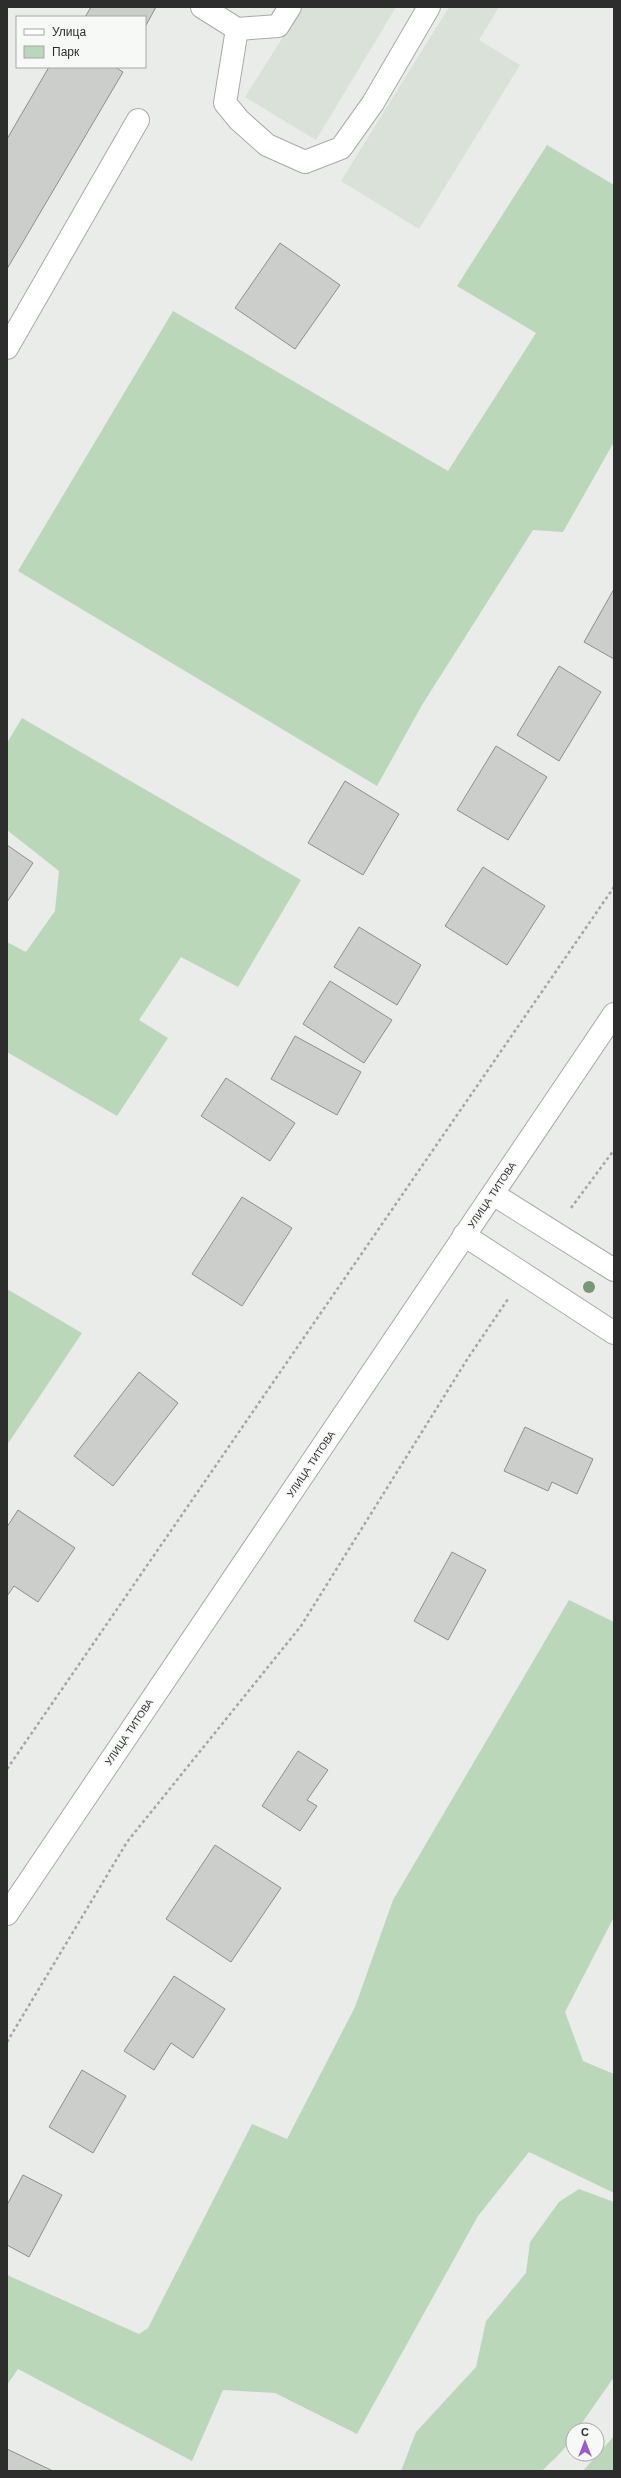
<svg xmlns="http://www.w3.org/2000/svg" width="621" height="2478" font-family="'Work Sans',sans-serif">
<style>
.built{fill:#d9e1d8}
.green{fill:#bbd7b9}
.building{fill:#cccecb;stroke:#8d8f8d}
.lines{fill:none;stroke-linecap:round;stroke-linejoin:round}
.minor-casing{stroke:#a8aaa8;stroke-width:24}
.major-casing{stroke:#a8aaa8;stroke-width:24}
.path{stroke:#a4a6a4;stroke-width:2.5;stroke-dasharray:3 3;stroke-linecap:butt}
.minor{stroke:#fff;stroke-width:22}
.major{stroke:#fff;stroke-width:22}
.tree{fill:#779877}
.labels{text-anchor:middle;dominant-baseline:central;stroke-width:3.5;stroke-linejoin:round;paint-order:stroke}
.street-label{font-size:10px;fill:#2c2d2c;stroke:#f7f9f7}
</style>
<rect width="100%" height="100%" fill="#e9ece9"/>
<g class="built">
<polygon points="302,7 396,7 316,140 245,97"/>
<polygon points="449,7 499,7 479,40 520,65 419,229 341,181"/>
</g>
<g class="green">
<polygon points="547,145 614,185 614,442 563,532 533,530 422,705 377,786 18,571 173,311 448,471 536,333 457,286"/>
<polygon points="22,718 301,880 238,987 181,957 139,1020 168,1038 117,1116 7,1052 7,942 26,952 55,911 59,871 7,830 7,743"/>
<polygon points="7,1289 82,1333 7,1445"/>
<polygon points="569,1600 614,1622 614,1917 565,2012 583,2061 614,2074 614,2193 529,2152 478,2216 357,2434 275,2393 223,2390 192,2461 18,2369 7,2385 7,2275 139,2334 148,2328 252,2124 287,2139 355,2007 393,1900"/>
<path d="M579 2189 614 2202V2377L577 2430H573C573 2445 552 2460 542 2471H401L416 2432 476 2367 486 2321 526 2273 530 2242 559 2202Z"/>
<polygon points="614,2436 614,2471 583,2471"/>
</g>
<g class="building">
<polygon points="91,7 156,7 145,27 145,17 85,17"/>
<polygon points="49,67 115,67 123,72 7,269 7,139"/>
<polygon points="280,243 340,285 295,349 235,308"/>
<polygon points="614,589 614,659 584,642"/>
<polygon points="559,666 601,692 559,761 517,735"/>
<polygon points="496,746 547,777 508,840 457,810"/>
<polygon points="345,781 399,814 363,875 308,843"/>
<polygon points="7,845 33,863 7,902"/>
<polygon points="483,867 545,906 507,965 445,926"/>
<polygon points="359,927 421,965 397,1005 334,967"/>
<polygon points="330,981 392,1020 364,1063 303,1024"/>
<polygon points="295,1036 361,1072 337,1115 271,1079"/>
<polygon points="226,1078 295,1123 270,1161 201,1116"/>
<polygon points="242,1197 292,1228 242,1306 192,1274"/>
<polygon points="139,1372 178,1403 113,1486 74,1456"/>
<polygon points="525,1427 593,1459 577,1494 552,1482 548,1491 504,1471"/>
<polygon points="18,1510 75,1548 38,1602 14,1586 7,1596 7,1527"/>
<polygon points="452,1552 486,1570 448,1640 414,1621"/>
<polygon points="298,1751 328,1770 307,1800 317,1806 300,1831 262,1806"/>
<polygon points="215,1845 281,1888 231,1962 166,1919"/>
<polygon points="174,1976 225,2009 193,2058 171,2043 154,2070 124,2051"/>
<polygon points="82,2070 126,2096 93,2153 49,2127"/>
<polygon points="23,2175 62,2195 29,2257 7,2245 7,2205"/>
<polygon points="7,2449 53,2471 7,2471"/>
</g>
<g class="lines">
<defs>
<g id="minor">
<polyline points="202,7 237,29 278,26 290,7"/>
<polyline points="237,29 225,103 239,120 267,145 305,162 341,148 373,103 429,7"/>
<polyline points="7,348 138,120"/>
<polyline points="493,1194 614,1270"/>
<polyline points="464,1235 614,1333"/>
</g>
<polyline id="major" points="7,1914 614,1014"/>
</defs>
<use href="#minor" class="minor-casing"/>
<use href="#major" class="major-casing"/>
<g class="path">
<polyline points="571,1208 614,1150"/>
<polyline points="7,1769 614,887"/>
<polyline points="7,2042 127,1842 301,1626 468,1358 508,1299"/>
</g>
<use href="#minor" class="minor"/>
<use href="#major" class="major"/>
</g>
<circle class="tree" cx="589" cy="1287" r="6"/>
<g class="labels">
<g class="street-label">
<text transform="translate(492 1195) rotate(-56)">УЛИЦА ТИТОВА</text>
<text transform="translate(311 1464) rotate(-56)">УЛИЦА ТИТОВА</text>
<text transform="translate(129 1732) rotate(-56)">УЛИЦА ТИТОВА</text>
</g>
</g>
<rect width="621" height="2478" fill="none" stroke="#2c2d2c" stroke-width="16"/>
<rect x="16" y="16" width="130" height="52" fill="#f7f9f7" stroke="#a6a7a6"/>
<rect x="24" y="29" width="20" height="6" fill="#ffffff" stroke="#a6a7a6"/>
<text x="52" y="36" font-size="12" fill="#2c2d2c">Улица</text>
<rect x="24" y="46" width="20" height="12" fill="#bbd7b9" stroke="#a6a7a6"/>
<text x="52" y="56" font-size="12" fill="#2c2d2c">Парк</text>
<g transform="translate(585 2442)"><circle r="19" fill="#f7f9f7" stroke="#a6a7a6"/>
<path d="M0-3L7 15L0 10L-7 15Z" fill="#995bd1"/>
<text y="-6" font-size="11" font-weight="bold" text-anchor="middle" fill="#2c2d2c">С</text>
</g>
</svg>
